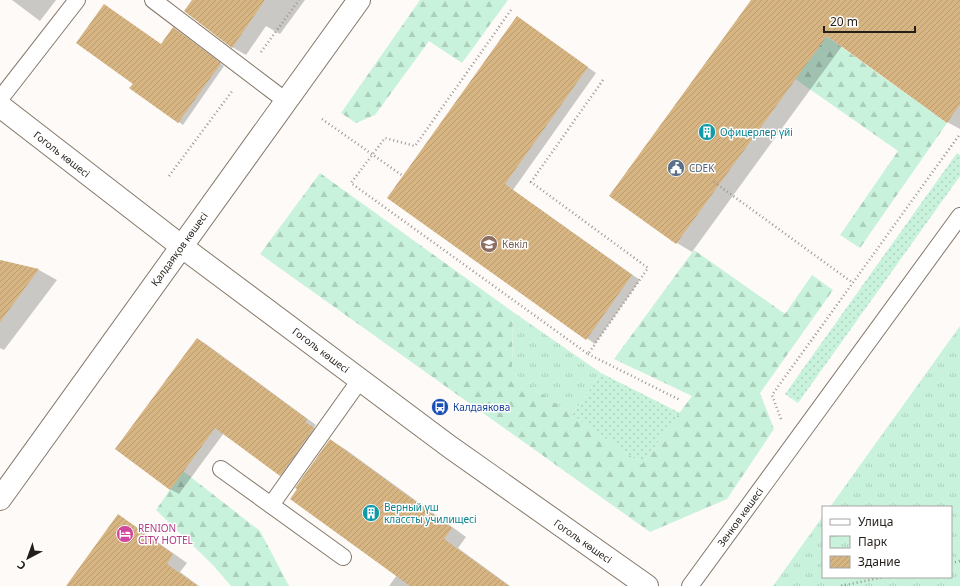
<svg xmlns="http://www.w3.org/2000/svg" width="960" height="586" font-family="'Noto Sans',sans-serif">
<style>
.grass{fill:url(#grass-dots)}
.forest{fill:url(#forest-firs)}
.park{fill:url(#park-tufts)}
.shadow{fill:#0003}
.building{fill:url(#building-hatch)}
.lines{fill:none;stroke-linecap:round;stroke-linejoin:round}
.service-casing{stroke:#857869;stroke-width:18}
.tertiary-casing{stroke:#857869;stroke-width:24}
.path{stroke:#9a9591;stroke-width:2.5;stroke-dasharray:1 3;stroke-linecap:butt}
.service{stroke:#fff;stroke-width:16}
.tertiary{stroke:#fff;stroke-width:22}
.labels{text-anchor:middle;dominant-baseline:central;stroke-width:3;stroke-linejoin:round;paint-order:stroke}
.culture-label{font-size:10px;fill:#0d838f;stroke:#fff;text-anchor:start}
.street-label{font-size:10px;fill:#241e18;stroke:#fff}
.service-label{font-size:10px;fill:#4e5e75;stroke:#fff;text-anchor:start}
.education-label{font-size:10px;fill:#785e54;stroke:#fff;text-anchor:start}
.transit-label{font-size:10px;fill:#164399;stroke:#fff;text-anchor:start}
.hotel-label{font-size:10px;fill:#b23c85;stroke:#fff;text-anchor:start}
</style>
<defs>
<pattern id="grass-dots" width="8" height="8" patternUnits="userSpaceOnUse"><rect width="8" height="8" fill="#c8f2dc"/><path d="M2 2h.1M6 6h.1" fill="none" stroke="#accfbc" stroke-width="1.8" stroke-linecap="round"/></pattern>
<pattern id="forest-firs" width="22" height="20" patternUnits="userSpaceOnUse"><rect width="22" height="20" fill="#c8f2dc"/><path d="M5 1l3.5 6h-7zM16 11l3.5 6h-7z" fill="#accfbc"/></pattern>
<pattern id="park-tufts" width="24" height="20" patternUnits="userSpaceOnUse"><rect width="24" height="20" fill="#c8f2dc"/><path d="M3 7l-1-3M5 7V3M7 7l1-3M15 17l-1-3M17 17v-4M19 17l1-3" fill="none" stroke="#accfbc"/></pattern>
<pattern id="building-hatch" width="6" height="6" patternUnits="userSpaceOnUse"><rect width="6" height="6" fill="#d7b582"/><path d="M-1 1l2-2M0 6l6-6M5 7l2-2" fill="none" stroke="#b89b70"/></pattern>
</defs>
<rect width="100%" height="100%" fill="#fdfaf7"/>
<g class="grass">
<polygon points="957,153 960,155 960,176 798,403 785,394"/>
<polygon points="601,373 680,413 642,464 572,415"/>
</g>
<g class="forest">
<polygon points="420,0 508,0 462,63 429,41 375,115 356,123 341,113"/>
<polygon points="822,33 947,123 860,248 840,235 898,151 791,76"/>
<polygon points="320,173 513,312 512,372 642,464 692,396 614,359 694,250 785,314 812,275 833,290 760,393 774,429 727,499 650,532 260,254"/>
<polygon points="183,471 260,531 289,586 231,586 212,564 156,510"/>
</g>
<g class="park">
<polygon points="513,312 601,373 572,415 512,372"/>
<polygon points="960,326 960,586 773,586 823,516 823,577 951,577 951,507 830,507"/>
</g>
<g class="shadow">
<polygon points="12,0 56,0 40,21"/>
<polygon points="193,0 305,0 280,34 266,26 246,55 232,47"/>
<polygon points="753,0 960,0 960,129 947,122 842,46 692,252 677,243 610,196"/>
<polygon points="525,23 596,73 513,190 640,280 595,344 389,198"/>
<polygon points="177,31 224,66 183,125 130,88 161,45"/>
<polygon points="0,260 39,270 57,280 4,350 0,348"/>
<polygon points="197,339 206,344 316,425 314,427 322,434 289,480 280,475 224,433 179,494 170,489"/>
<polygon points="330,440 345,449 466,537 458,548 510,586 389,586 397,575"/>
<polygon points="118,516 132,524 187,563 180,572 199,586 68,586"/>
</g>
<g class="building">
<polygon points="192,0 265,0 232,48 184,11"/>
<polygon points="751,0 960,0 960,104 947,123 827,36 676,244 609,196"/>
<polygon points="104,4 161,44 173,27 221,63 178,123 129,88 133,84 76,43"/>
<polygon points="517,16 588,67 505,184 632,275 586,340 387,198"/>
<polygon points="0,260 39,269 0,322"/>
<polygon points="197,338 307,419 305,422 314,428 280,476 215,428 170,490 115,449"/>
<polygon points="330,439 452,528 444,539 509,586 410,586 290,499 297,489 295,488"/>
<polygon points="118,514 173,554 167,564 198,586 66,586"/>
</g>
<g class="lines">
<defs>
<g id="service">
<polyline points="153,0 286,101"/>
<polyline points="0,99 77,0"/>
<polyline points="221,469 343,557"/>
<polyline points="271,505 360,380"/>
<polyline points="690,586 960,216"/>
</g>
<g id="tertiary">
<polyline points="0,106 181,246 450,447 647,586"/>
<polyline points="0,499 359,0"/>
</g>
</defs>
<use href="#service" class="service-casing"/>
<use href="#tertiary" class="tertiary-casing"/>
<g class="path">
<polyline points="511,10 415,146 385,138 351,183 588,354 648,268 531,182 603,80"/>
<polyline points="261,52 299,0"/>
<polyline points="322,119 403,176"/>
<polyline points="169,176 233,90"/>
<polyline points="714,182 853,283"/>
<polyline points="588,354 680,400"/>
<polyline points="781,419 772,395 960,134"/>
<polyline points="951,563 960,561"/>
<polyline points="841,586 884,577"/>
</g>
<use href="#service" class="service"/>
<use href="#tertiary" class="tertiary"/>
</g>
<defs>
<symbol id="building-disc" viewBox="-11 -11 22 22"><circle r="9.5" fill="#0f9aa8" stroke="#fff"/><path d="M-4-6H4V6H1V3H-1V6H-4ZM-2.5-4.3h1.7v1.8h-1.7ZM.8-4.3h1.7v1.8H.8ZM-2.5-1h1.7V.8h-1.7ZM.8-1h1.7V.8H.8Z" fill="#fff"/></symbol>
<symbol id="civic-disc" viewBox="-11 -11 22 22"><circle r="9.5" fill="#5c6f8a" stroke="#fff"/><path d="M-.6-6.5H3V-4.5H.6V-3L4-1V1h2V6H-6V1h2V-1L-.6-3ZM-1.2 2.5V6h2.4V2.5Z" fill="#fff"/></symbol>
<symbol id="school-disc" viewBox="-11 -11 22 22"><circle r="9.5" fill="#8d6e63" stroke="#fff"/><path d="M0-5L7-2L0 1L-7-2ZM-4 1L0 2.5L4 1V4Q0 6-4 4Z" fill="#fff"/></symbol>
<symbol id="bus-disc" viewBox="-11 -11 22 22"><circle r="9.5" fill="#1a4fb4" stroke="#fff"/><path d="M-5-6H5V4H4V6H2V4H-2V6H-4V4H-5ZM-3.5-4V0h7V-4ZM-3.5 1.2v1.5H-2V1.2ZM2 1.2v1.5H3.5V1.2Z" fill="#fff"/></symbol>
<symbol id="hotel-disc" viewBox="-11 -11 22 22"><circle r="9.5" fill="#d1479c" stroke="#fff"/><path d="M-6-4.5h1.5V1H6V5H4.5V3h-9V5H-6ZM-4 0a1.8 1.8 0 1 1 3.6 0ZM.5 0V-2.5h3Q6-2.5 6 0Z" fill="#fff"/></symbol>
</defs>
<g fill-rule="evenodd">
<use href="#building-disc" x="697" y="122" width="20" height="20"/>
<use href="#civic-disc" x="666" y="158" width="20" height="20"/>
<use href="#school-disc" x="479" y="234" width="20" height="20"/>
<use href="#bus-disc" x="430" y="397" width="20" height="20"/>
<use href="#building-disc" x="361" y="503" width="20" height="20"/>
<use href="#hotel-disc" x="115" y="524" width="20" height="20"/>
</g>
<g class="labels">
<g class="culture-label">
<text x="720" y="132">Офицерлер үйі</text>
<text x="384" y="507">Верный үш<tspan x="384" dy="12">классты училищесі</tspan></text>
</g>
<g class="street-label">
<text transform="translate(62 154) rotate(38)">Гоголь көшесі</text>
<text transform="translate(179 249) rotate(-54)">Қалдаяқов көшесі</text>
<text transform="translate(321 350) rotate(37)">Гоголь көшесі</text>
<text transform="translate(740 517) rotate(-54)">Зенков көшесі</text>
<text transform="translate(583 541) rotate(35)">Гоголь көшесі</text>
</g>
<g class="service-label">
<text x="689" y="168">CDEK</text>
</g>
<g class="education-label">
<text x="502" y="244">Көкіл</text>
</g>
<g class="transit-label">
<text x="453" y="407">Калдаякова</text>
</g>
<g class="hotel-label">
<text x="138" y="528">RENION<tspan x="138" dy="12">CITY HOTEL</tspan></text>
</g>
</g>
<rect x="822" y="506" width="130" height="72" fill="#ffffff" stroke="#a7a5a3"/>
<rect x="830" y="519" width="20" height="6" fill="#ffffff" stroke="#a7a5a3"/>
<text x="858" y="526" font-size="12" fill="#241e18">Улица</text>
<rect x="830" y="536" width="20" height="12" fill="url(#park-tufts)" stroke="#a7a5a3"/>
<text x="858" y="546" font-size="12" fill="#241e18">Парк</text>
<rect x="830" y="556" width="20" height="12" fill="url(#building-hatch)" stroke="#a7a5a3"/>
<text x="858" y="566" font-size="12" fill="#241e18">Здание</text>
<g transform="translate(28 558) rotate(221)" stroke="#ffffff" stroke-width="3" paint-order="stroke">
<path d="M0-3L7 15L0 10L-7 15Z" fill="#241e18"/>
<text y="-6" font-size="11" font-weight="bold" text-anchor="middle" fill="#241e18">С</text>
</g>
<path d="M824 26v6h91v-6" fill="none" stroke="#241e18" stroke-width="2"/>
<text x="830" y="26" font-size="12" fill="#241e18" stroke="#ffffff" stroke-width="3" paint-order="stroke">20 m</text>
</svg>
